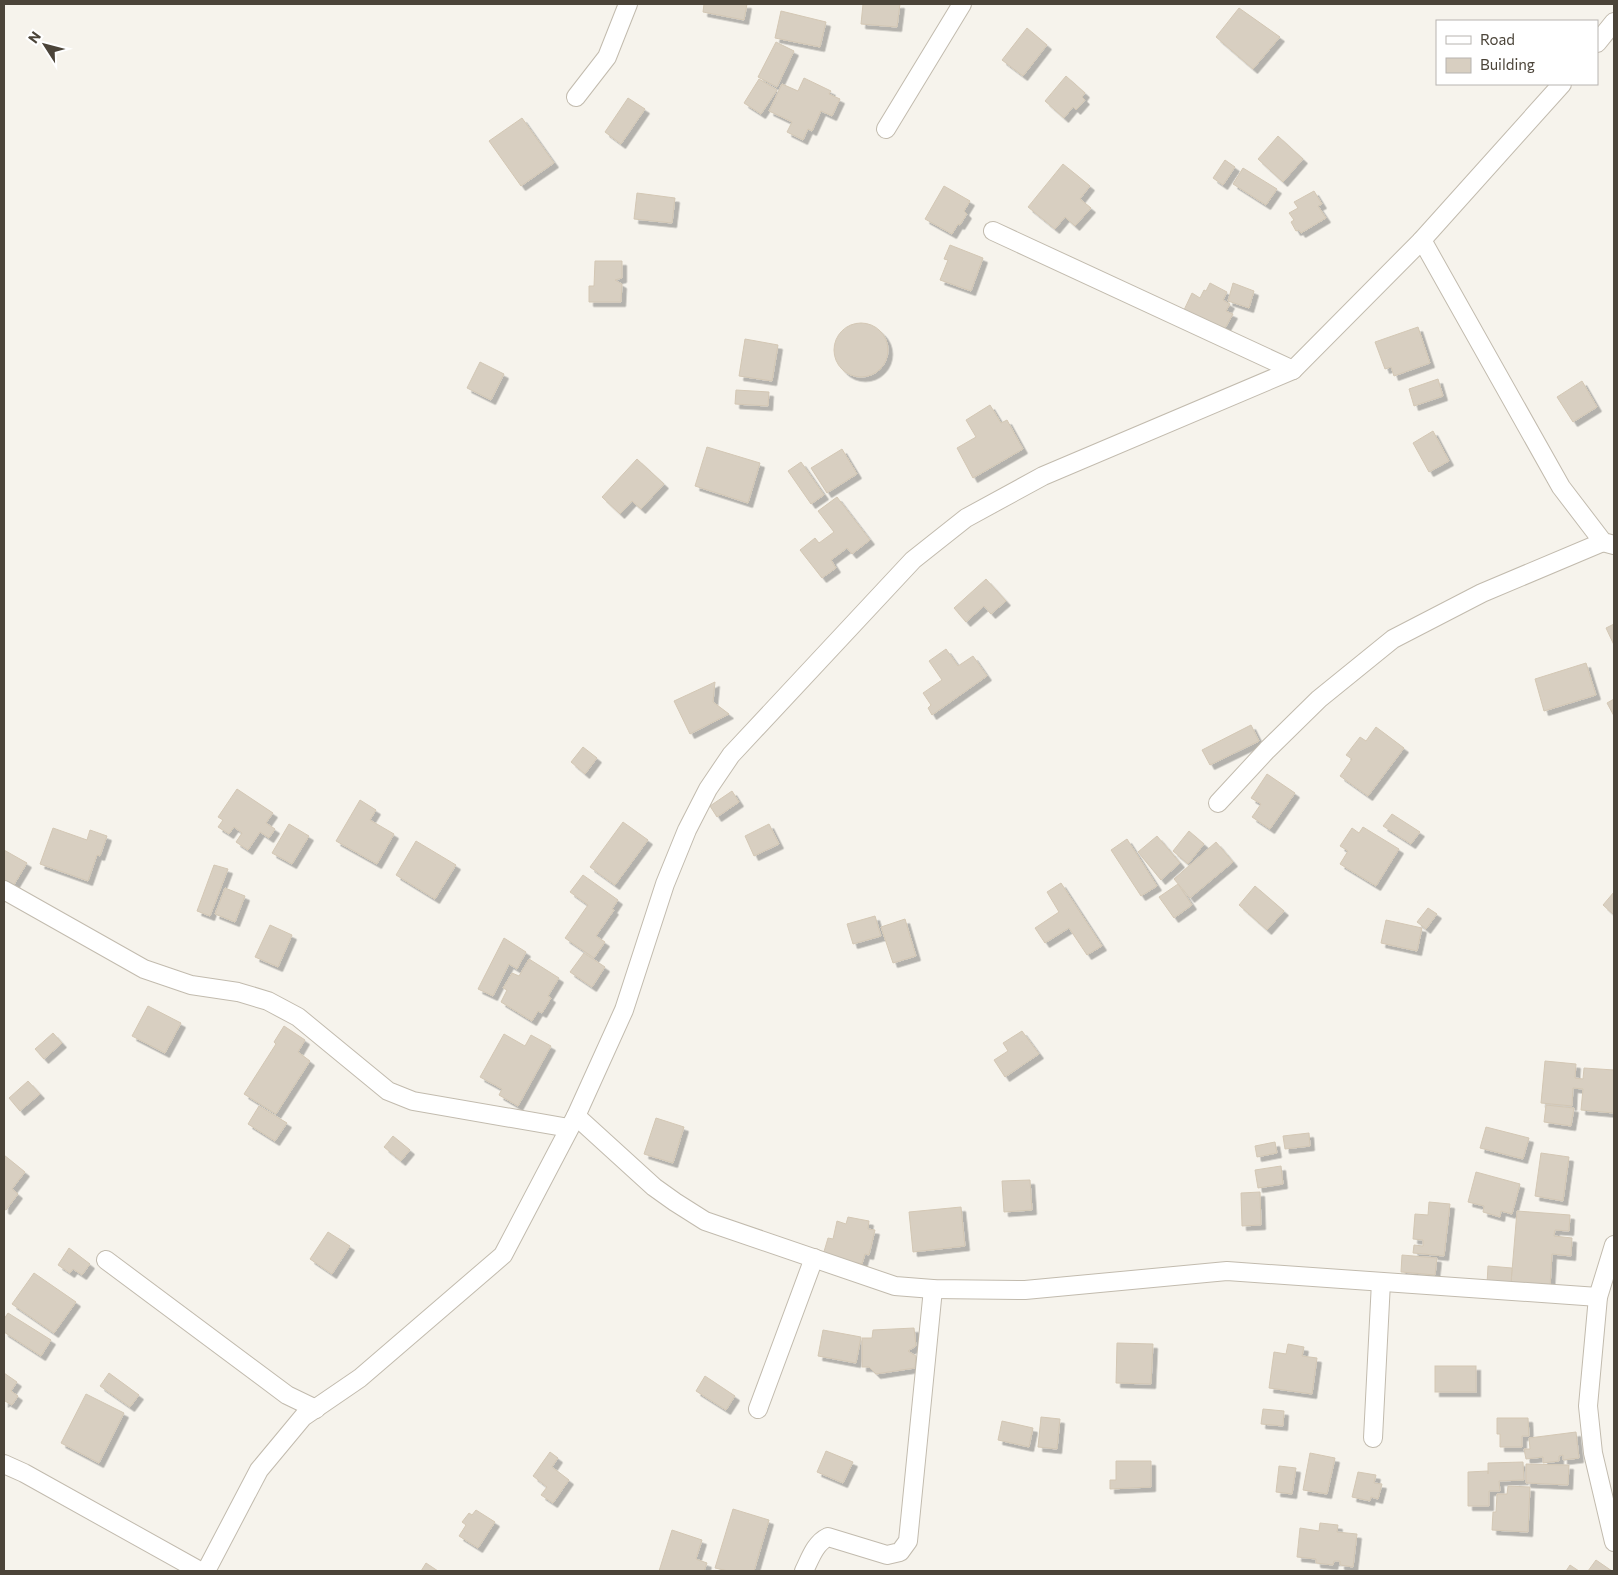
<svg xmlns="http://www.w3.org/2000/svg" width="1618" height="1575" font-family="Commissioner,sans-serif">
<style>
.building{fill:#d8cfc1;stroke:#d3c7b4;filter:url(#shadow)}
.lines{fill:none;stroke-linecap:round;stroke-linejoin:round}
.minor-casing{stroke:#c2bbae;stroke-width:20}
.minor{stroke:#fff;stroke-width:18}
</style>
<defs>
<filter id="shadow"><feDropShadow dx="4.5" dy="4.5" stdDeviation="0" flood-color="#0004"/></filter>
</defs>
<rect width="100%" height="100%" fill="#f6f3ec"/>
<g class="building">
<polygon points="704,4 747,4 744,20 703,12"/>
<polygon points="863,4 900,4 897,27 861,24"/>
<polygon points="1239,8 1280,37 1253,69 1216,37"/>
<polygon points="781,11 826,22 820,47 775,38"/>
<polygon points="1027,28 1047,45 1023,76 1002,60"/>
<polygon points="776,42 794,51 777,87 758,77"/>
<polygon points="1066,76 1085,93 1082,97 1085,100 1076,110 1073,107 1064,118 1045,101"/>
<polygon points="804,78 831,91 829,94 840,99 832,116 821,111 812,131 808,129 803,140 787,132 792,122 769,111 782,84 798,91"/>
<polygon points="759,79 777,90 761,114 744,103"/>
<polygon points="628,98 645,109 621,144 605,132"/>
<polygon points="522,118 554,163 521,186 489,141"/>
<polygon points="1278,136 1303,159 1283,182 1258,159"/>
<polygon points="1225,160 1235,167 1223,185 1213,178"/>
<polygon points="1063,164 1090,186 1080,199 1091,208 1075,226 1065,217 1055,229 1028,207"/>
<polygon points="1243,168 1277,189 1266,205 1233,184"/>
<polygon points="944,186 970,201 964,211 967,214 960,225 958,224 952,234 925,219"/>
<polygon points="1314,191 1322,204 1318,206 1326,218 1301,233 1299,230 1296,231 1291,222 1294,220 1289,213 1298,208 1294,202"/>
<polygon points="637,193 675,198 672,223 634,219"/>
<polygon points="950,245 983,258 971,291 940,280 948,260 944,259"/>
<polygon points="595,261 622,261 622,278 615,280 622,284 621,302 589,302 589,286 594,286"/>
<polygon points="1210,283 1227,292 1223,300 1230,304 1226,311 1233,314 1224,330 1184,310 1192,293 1200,298 1204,290 1206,291"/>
<polygon points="1233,283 1254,291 1249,308 1228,301"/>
<circle cx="861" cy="350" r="27"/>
<polygon points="1418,327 1430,363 1394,376 1391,367 1385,369 1375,342"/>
<polygon points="745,339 778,345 772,381 739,376"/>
<polygon points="480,362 504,374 491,400 467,388"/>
<polygon points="1438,379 1443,396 1414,406 1409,389"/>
<polygon points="1582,381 1597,407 1573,422 1557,397"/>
<polygon points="736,390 769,392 768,406 735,404"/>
<polygon points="990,405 1001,423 1007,420 1023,449 973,478 957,448 976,437 966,420"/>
<polygon points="1433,431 1449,461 1429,472 1413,443"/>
<polygon points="707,447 760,463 748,503 695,486"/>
<polygon points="842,449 857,474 827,493 811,468"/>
<polygon points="637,459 664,484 641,509 632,501 620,514 602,497"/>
<polygon points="801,462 824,495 811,504 788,471"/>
<polygon points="837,497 870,540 852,554 847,548 831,560 836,568 822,578 800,550 815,538 819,543 834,532 818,511"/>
<polygon points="986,579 1006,601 991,614 984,606 966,622 954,608"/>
<polygon points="1614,624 1614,645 1606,628"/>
<polygon points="946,649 958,666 973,656 987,676 932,715 928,708 931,705 923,693 942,680 929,661"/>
<polygon points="1586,663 1596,695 1544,711 1535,679"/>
<polygon points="715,682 713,702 729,714 690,734 674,701"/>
<polygon points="1614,699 1614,716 1607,703"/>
<polygon points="1251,725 1259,741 1210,765 1202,750"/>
<polygon points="1376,727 1404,748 1368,796 1340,776 1352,759 1346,755 1360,737 1366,741"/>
<polygon points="583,747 597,758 585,774 571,762"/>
<polygon points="1267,774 1295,793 1270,829 1252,817 1261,804 1251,798"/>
<polygon points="237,789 273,813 266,823 275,829 269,838 260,832 248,850 236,842 242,833 234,827 229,834 218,827 223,820 218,817"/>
<polygon points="732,791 739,802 717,817 710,806"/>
<polygon points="360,800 376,810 370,820 394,834 377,864 336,841"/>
<polygon points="1392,814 1420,832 1411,844 1383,826"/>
<polygon points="623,822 648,840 615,885 590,867"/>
<polygon points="289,824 309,836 292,864 272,853"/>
<polygon points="769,824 779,844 754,856 745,836"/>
<polygon points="1363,827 1399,849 1376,886 1340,864 1348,851 1340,846 1352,828 1359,833"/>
<polygon points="53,828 87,840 90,830 107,836 100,856 97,855 88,881 40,864"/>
<polygon points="1189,831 1204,844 1188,864 1173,851"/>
<polygon points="1157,836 1180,863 1161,880 1138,852"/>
<polygon points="1127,839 1157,886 1141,896 1111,850"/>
<polygon points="416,841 456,865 435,899 396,875"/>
<polygon points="1216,842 1233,862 1190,898 1174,879"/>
<polygon points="4,850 27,863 12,888 4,883"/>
<polygon points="214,865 228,869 210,916 197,911"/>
<polygon points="583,875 618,900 612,909 614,910 596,936 605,942 594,958 565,938 588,905 570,892"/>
<polygon points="1061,883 1102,946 1087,955 1069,928 1045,943 1035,928 1059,912 1047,892"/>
<polygon points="1178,884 1192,905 1174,918 1159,897"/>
<polygon points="1255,886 1284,911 1267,930 1239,905"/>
<polygon points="225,888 245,896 235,922 215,914"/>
<polygon points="1614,892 1614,915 1603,905"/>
<polygon points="1428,908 1437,914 1426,929 1417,922"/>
<polygon points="875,916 881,936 853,944 847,924"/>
<polygon points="905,919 916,956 893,963 881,927"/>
<polygon points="1386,920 1422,928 1417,951 1381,943"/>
<polygon points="270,925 292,935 278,967 255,957"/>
<polygon points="504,938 526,952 517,969 509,964 493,996 478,989"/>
<polygon points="584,953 605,967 592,987 570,972"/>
<polygon points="529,959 559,978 548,996 551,998 542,1013 538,1011 532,1021 501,1002 507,990 503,988 512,973 519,976"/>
<polygon points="148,1006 181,1023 165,1053 132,1036"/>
<polygon points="284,1026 305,1040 298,1052 310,1061 276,1114 244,1094 276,1044 274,1042"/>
<polygon points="1022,1031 1039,1054 1005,1077 994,1060 1008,1051 1003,1043"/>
<polygon points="53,1033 62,1043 44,1059 35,1049"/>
<polygon points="504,1034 525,1046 531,1035 551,1046 518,1106 499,1095 502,1089 480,1077"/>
<polygon points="1545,1061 1576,1064 1575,1078 1583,1079 1584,1068 1614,1070 1614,1113 1581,1110 1583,1089 1573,1088 1572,1106 1541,1103"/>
<polygon points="28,1081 40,1094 20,1111 9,1098"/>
<polygon points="1546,1105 1574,1108 1571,1126 1544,1122"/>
<polygon points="259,1106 287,1123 275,1141 248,1124"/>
<polygon points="656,1118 684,1127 673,1163 644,1154"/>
<polygon points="1486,1127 1529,1138 1523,1159 1480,1148"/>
<polygon points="1309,1133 1310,1146 1285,1149 1283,1136"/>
<polygon points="393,1136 410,1150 401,1161 384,1147"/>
<polygon points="1275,1142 1277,1153 1257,1157 1255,1146"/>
<polygon points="1541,1153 1569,1157 1563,1201 1535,1196"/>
<polygon points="4,1155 25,1172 12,1189 18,1194 6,1210 4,1209"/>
<polygon points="1281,1166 1283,1184 1258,1188 1255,1170"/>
<polygon points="1476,1172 1520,1184 1512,1214 1501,1211 1500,1217 1483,1212 1484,1206 1468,1202"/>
<polygon points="1030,1180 1032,1210 1004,1212 1002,1181"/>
<polygon points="1260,1192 1261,1225 1242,1226 1241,1193"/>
<polygon points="1429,1202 1450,1204 1444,1256 1413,1253 1414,1245 1423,1246 1423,1240 1413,1239 1415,1214 1428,1215"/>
<polygon points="961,1207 965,1246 913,1252 909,1212"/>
<polygon points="1517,1211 1570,1215 1569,1231 1555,1230 1554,1236 1572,1238 1571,1256 1552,1254 1550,1287 1511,1283"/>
<polygon points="848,1217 869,1221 868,1229 875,1230 869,1255 865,1254 862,1264 823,1255 828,1238 833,1239 837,1221 846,1224"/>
<polygon points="328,1232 350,1246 332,1274 310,1259"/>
<polygon points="69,1248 90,1264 82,1275 73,1269 70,1273 58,1265"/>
<polygon points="1402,1255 1437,1258 1435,1275 1401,1272"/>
<polygon points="1488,1266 1512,1268 1511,1285 1487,1284"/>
<polygon points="34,1273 76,1302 54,1333 12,1304"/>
<polygon points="8,1313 51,1340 41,1356 4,1332 4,1319"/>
<polygon points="914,1328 916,1346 908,1351 916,1356 915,1368 876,1374 869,1367 862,1367 862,1338 872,1338 873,1330"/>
<polygon points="823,1330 861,1337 856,1363 818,1356"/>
<polygon points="1117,1343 1153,1344 1151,1384 1116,1383"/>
<polygon points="1288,1344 1304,1347 1302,1356 1317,1358 1312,1394 1269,1388 1274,1352 1286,1354"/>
<rect x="1435" y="1366" width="41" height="26"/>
<polygon points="4,1373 17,1382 11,1391 18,1396 12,1405 5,1401 4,1403"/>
<polygon points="109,1373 139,1395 130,1407 100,1386"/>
<polygon points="705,1376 735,1396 726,1410 696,1391"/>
<polygon points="86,1394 124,1413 99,1463 61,1443"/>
<polygon points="1263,1409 1284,1411 1283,1426 1261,1424"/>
<polygon points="1041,1417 1060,1419 1057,1449 1038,1447"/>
<polygon points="1497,1418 1528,1418 1529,1436 1522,1436 1522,1447 1500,1447 1500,1434 1497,1434"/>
<polygon points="1002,1421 1033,1428 1029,1447 998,1440"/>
<polygon points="1576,1432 1579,1458 1563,1460 1563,1455 1559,1456 1559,1461 1543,1463 1543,1457 1526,1459 1524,1449 1530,1449 1529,1438"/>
<polygon points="826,1451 853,1462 843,1483 817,1472"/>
<polygon points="550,1452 558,1458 552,1467 569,1480 553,1503 541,1495 547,1487 533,1476"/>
<polygon points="1310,1453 1335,1458 1327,1494 1303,1490"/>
<polygon points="1116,1461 1151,1461 1151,1487 1110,1489 1110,1480 1116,1480"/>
<polygon points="1523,1462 1524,1480 1499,1481 1500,1491 1489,1491 1489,1506 1468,1506 1468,1472 1488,1471 1488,1474 1488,1463"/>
<polygon points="1526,1464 1569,1465 1568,1485 1526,1483"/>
<polygon points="1279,1466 1296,1468 1292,1494 1276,1492"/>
<polygon points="1358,1472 1376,1475 1374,1483 1382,1484 1378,1499 1371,1497 1370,1501 1352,1497"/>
<polygon points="1508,1486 1530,1487 1528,1532 1492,1530 1493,1512 1496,1512 1497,1494 1507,1494"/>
<polygon points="733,1509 769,1520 754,1571 728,1571 715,1568"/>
<polygon points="476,1510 495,1522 478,1548 459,1536 466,1525 462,1522 469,1513 472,1515"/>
<polygon points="1320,1523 1338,1525 1337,1532 1357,1534 1353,1567 1340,1565 1340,1561 1334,1561 1333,1565 1316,1563 1316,1559 1297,1557 1300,1528 1319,1531"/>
<polygon points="672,1530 702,1540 696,1559 707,1563 704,1571 659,1571"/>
<polygon points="1596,1560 1612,1571 1588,1571"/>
<polygon points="426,1563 438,1571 421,1571"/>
<polygon points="1570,1565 1579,1571 1566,1571"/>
</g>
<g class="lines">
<defs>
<g id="minor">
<polyline points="1597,43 1614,22"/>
<polyline points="576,97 607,57 628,4"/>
<polyline points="886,129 962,4"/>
<polyline points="993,231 1293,370"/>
<polyline points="1422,240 1561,487 1603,542 1614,545"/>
<polyline points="1218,803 1267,750 1319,699 1393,639 1482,593 1603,542"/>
<polyline points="4,890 144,969 191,985 238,992 268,1001 298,1017 388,1091 413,1101 569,1128"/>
<polyline points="576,1116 654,1187 675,1202 705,1221 895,1286 933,1289 1025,1290 1227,1271 1598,1297"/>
<polyline points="1614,1245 1598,1297 1588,1406 1593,1453 1614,1542"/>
<polyline points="106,1260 287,1395 316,1409"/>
<polyline points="758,1409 814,1258"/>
<polyline points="1373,1438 1381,1282"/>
<polyline points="4,1464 24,1473 200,1571"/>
<polyline points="206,1571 259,1470 303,1417 360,1378 503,1255 576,1116 624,1010 665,884 687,830 708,789 731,755 913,560 966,518 1043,476 1293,370 1422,240 1562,84"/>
<path d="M804 1571C810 1559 815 1543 828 1537L887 1555 900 1552 908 1541 933 1289"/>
</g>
</defs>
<use href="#minor" class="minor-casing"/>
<use href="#minor" class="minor"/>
</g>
<rect width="1618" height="1575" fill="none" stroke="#4b4439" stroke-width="10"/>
<rect x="1436" y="20" width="162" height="65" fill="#ffffff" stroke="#b7b4b0"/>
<rect x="1446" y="36" width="25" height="8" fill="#ffffff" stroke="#b7b4b0"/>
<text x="1480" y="45" font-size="15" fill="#4b4439">Road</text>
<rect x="1446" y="58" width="25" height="15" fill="#d8cfc1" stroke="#b7b4b0"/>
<text x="1480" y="70" font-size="15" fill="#4b4439">Building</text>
<g transform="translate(45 45) rotate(306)" stroke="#ffffff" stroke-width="4" paint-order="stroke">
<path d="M0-4L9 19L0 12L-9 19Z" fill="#4b4439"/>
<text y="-8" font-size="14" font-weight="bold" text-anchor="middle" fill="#4b4439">N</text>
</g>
</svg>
